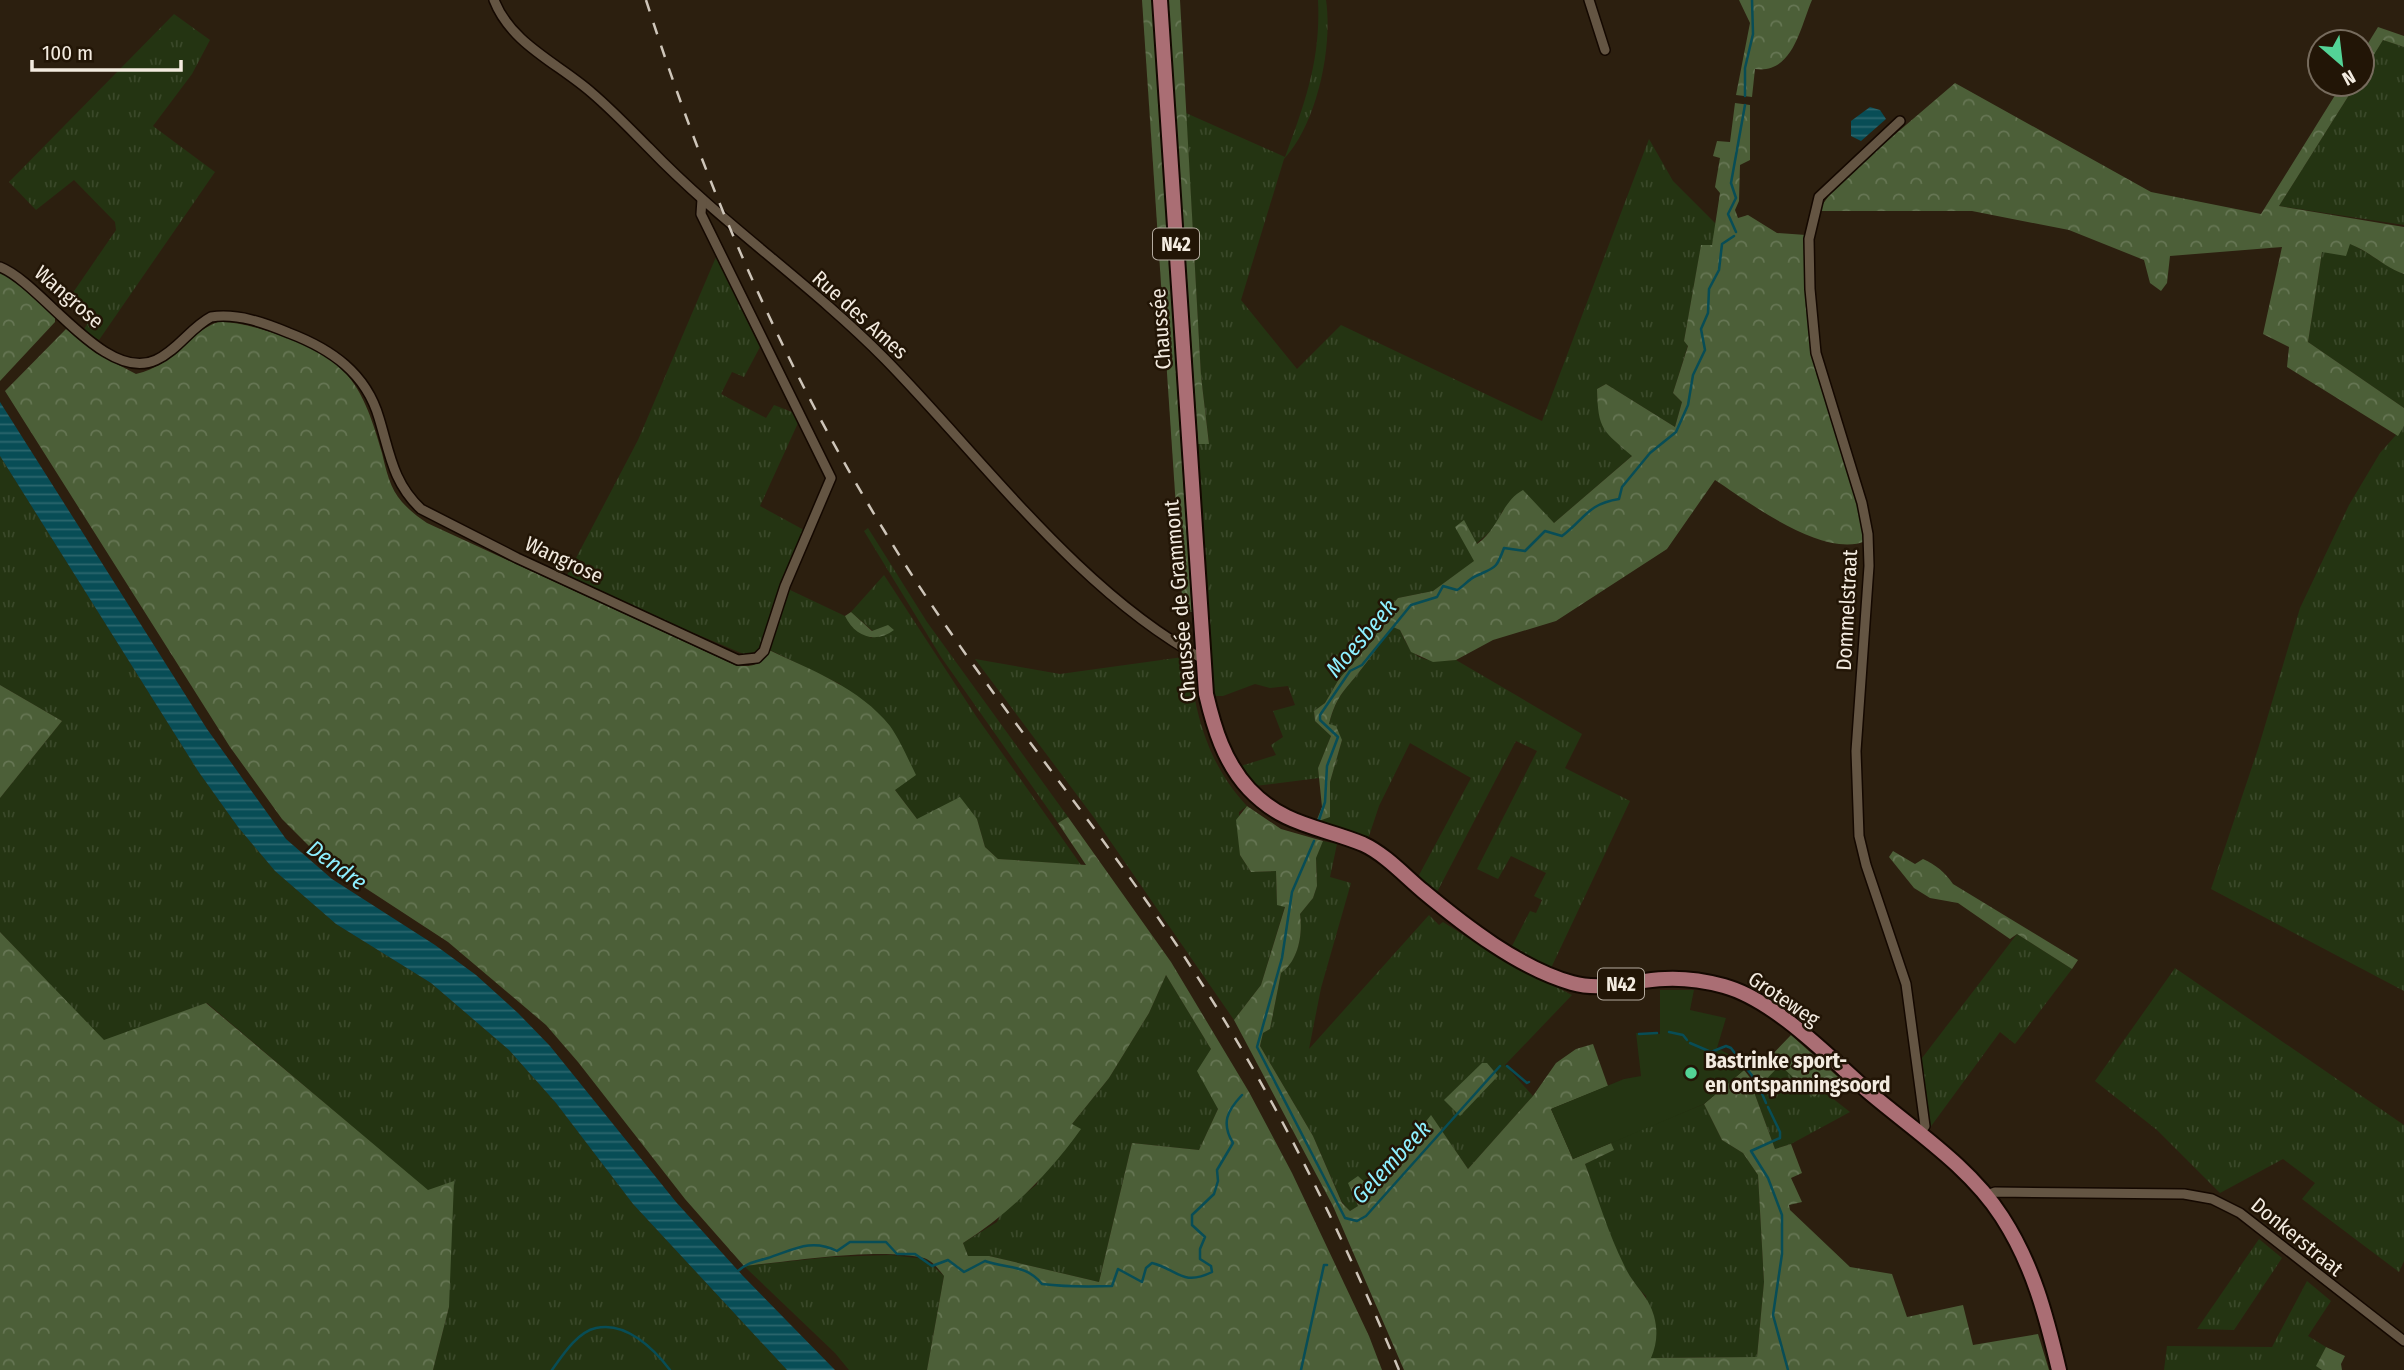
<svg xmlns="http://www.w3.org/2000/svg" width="2404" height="1370" font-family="'Fira Sans Condensed',sans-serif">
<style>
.grass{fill:url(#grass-tufts)}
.forest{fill:url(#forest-crowns);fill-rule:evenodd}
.pitch{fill:#243412}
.water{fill:url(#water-rules)}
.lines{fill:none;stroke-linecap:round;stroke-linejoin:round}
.stream{stroke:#084d56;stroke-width:2.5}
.minor-casing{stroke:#140800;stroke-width:12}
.primary-casing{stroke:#140800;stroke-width:18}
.minor{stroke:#645543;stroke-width:9}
.primary{stroke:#aa6e74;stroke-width:14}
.rail{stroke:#cec5b9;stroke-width:2.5;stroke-dasharray:12 12;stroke-linecap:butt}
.poi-dot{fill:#53d396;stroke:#221506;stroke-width:2.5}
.labels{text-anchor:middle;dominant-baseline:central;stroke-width:5;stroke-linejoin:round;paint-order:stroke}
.shield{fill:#221506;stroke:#b4ab9f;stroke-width:2}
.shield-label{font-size:19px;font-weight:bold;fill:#f3ebe0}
.street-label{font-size:21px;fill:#f3ebe0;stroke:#221506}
.poi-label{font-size:21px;font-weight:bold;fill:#f3ebe0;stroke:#221506;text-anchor:start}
.water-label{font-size:23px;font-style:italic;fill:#8eefff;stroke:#221506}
</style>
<defs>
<pattern id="grass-tufts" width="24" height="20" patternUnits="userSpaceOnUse" patternTransform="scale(1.75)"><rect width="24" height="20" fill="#243412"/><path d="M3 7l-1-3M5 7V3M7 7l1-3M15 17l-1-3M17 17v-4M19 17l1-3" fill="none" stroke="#3a4829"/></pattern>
<pattern id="forest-crowns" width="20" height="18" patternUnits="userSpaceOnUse" patternTransform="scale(1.75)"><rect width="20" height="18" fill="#4c5f38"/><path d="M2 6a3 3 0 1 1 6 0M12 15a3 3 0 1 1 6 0" fill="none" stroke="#667654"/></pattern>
<pattern id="water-rules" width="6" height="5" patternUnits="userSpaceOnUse" patternTransform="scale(1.75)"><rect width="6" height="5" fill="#084d56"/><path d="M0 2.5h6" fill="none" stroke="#2c676e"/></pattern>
</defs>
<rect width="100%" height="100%" fill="#2c1f0f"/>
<g class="grass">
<path d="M1318 0H1326C1333 47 1317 124 1284 159L1241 300 1297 369 1341 325 1542 421 1649 139 1673 181 1716 224 1712 246H1701L1684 341 1688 345 1673 393 1682 402 1675 427 1606 384 1597 389C1598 422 1606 437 1633 455L1554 523 1503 510 1494 528 1476 544 1464 521 1456 527 1475 561 1433 591 1398 598 1388 609 1386 619 1372 641 1339 679 1325 703 1314 711 1315 721 1331 736 1318 768 1319 778 1255 786 1241 766 1276 755 1271 745 1283 737 1273 711 1295 705 1288 686 1270 688 1255 684 1223 696H1214L1198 444 1209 443 1201 376 1186 113 1285 157C1305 103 1321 59 1318 0Z"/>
<polygon points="174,14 210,40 192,74 153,126 215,172 99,340 83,331 92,316 70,297 116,230 115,222 74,180 36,210 9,182"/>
<polygon points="2383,40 2404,47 2404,225 2279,206 2356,84 2362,84 2362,74"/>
<path d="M2349 243C2369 252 2384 266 2404 274V408L2308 342 2322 252Z"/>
<polygon points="716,257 760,347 744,377 732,372 721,394 766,418 774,405 792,412 798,423 760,506 804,530 781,587 761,650 746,655 565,579 638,440"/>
<polygon points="2404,426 2404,991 2211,889 2258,749 2300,608 2349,505 2380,453"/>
<polygon points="0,456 198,771 238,827 275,871 336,924 431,983 509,1050 556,1103 633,1204 787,1370 433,1370 449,1307 428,1191 207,1003 104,1041 0,932 0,798 62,721 0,685"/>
<polygon points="868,528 927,622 1068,817 1058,823 941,657 864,531"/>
<polygon points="884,575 976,716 1081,865 998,859 985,847 977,819 917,819 895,790 840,684 770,650 788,589 845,616 871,638 884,629 873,631 851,612"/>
<path d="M1393 627 1400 630C1413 662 1424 662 1456 660L1582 734 1565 768 1630 801 1551 968 1512 946 1530 911 1536 913 1542 900 1534 896 1546 873 1511 856 1498 879 1477 869 1537 751 1516 741 1436 894 1418 877 1471 778 1410 743 1379 806 1368 839 1316 822 1330 803V782L1342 740 1329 724C1338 692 1345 691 1363 667 1374 654 1381 639 1393 627Z"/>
<path d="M1183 657C1197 676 1192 688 1197 709 1206 747 1221 778 1247 806L1239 812 1240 855 1251 872 1276 871 1277 904 1285 906 1261 985 1234 1020 1095 819 975 659 1060 674Z"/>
<path d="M1323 841 1337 844 1330 877 1351 883 1321 988 1309 1049 1429 915 1439 925 1443 922 1506 962 1572 995 1505 1065 1533 1096 1468 1169 1431 1116 1372 1189 1366 1182 1352 1192 1358 1206 1350 1211 1342 1202 1313 1136 1260 1046 1263 1033 1270 1029 1281 973C1298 961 1303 934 1300 914L1313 898 1317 886 1316 857Z"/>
<polygon points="2017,934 2072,969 2015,1044 2000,1032 1929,1129 1919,1062"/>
<polygon points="2175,968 2404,1125 2404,1261 2399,1272 2302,1199 2315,1183 2283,1159 2220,1193 2157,1130 2095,1081"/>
<polygon points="1166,975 1211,1049 1211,1093 1218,1109 1199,1150 1132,1143 1099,1282 989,1256 968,1257 963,1243 997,1222 1001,1213 1036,1185 1072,1124 1109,1078 1149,1013"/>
<polygon points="1780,1064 1814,1097 1822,1090 1850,1112 1791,1144 1775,1149 1754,1092"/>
<path d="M1704 1104 1722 1140 1743 1153 1758 1175 1764 1282 1757 1357 1651 1358 1646 1296C1612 1264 1601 1206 1585 1164L1613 1150 1611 1143 1620 1138Z"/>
<polygon points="2259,1239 2282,1258 2234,1330 2197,1329"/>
<polygon points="891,1255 925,1259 944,1276 927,1370 849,1370 835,1353 744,1266 831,1257"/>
<polygon points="2307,1281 2331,1301 2308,1336 2326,1347 2317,1366 2322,1370 2164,1370 2167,1346 2272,1347"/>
</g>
<g class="forest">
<polygon points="1142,0 1152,0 1192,612 1183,612"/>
<polygon points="1168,0 1180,0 1201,376 1209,444 1198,444"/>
<path d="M1739 0H1812C1800 28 1793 74 1755 69L1752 97 1736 95 1750 23Z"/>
<polygon points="2378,27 2404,36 2404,47 2383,40 2362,74 2362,53"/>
<path d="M1955 83 2151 192 2261 214 2342 84H2356L2279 206 2404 227V274C2382 266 2371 252 2350 244L2346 256 2322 252 2308 342 2404 408V426L2398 436 2287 367 2289 347 2263 334 2282 247 2170 256 2167 283 2161 291 2150 283 2144 260 2069 230 1972 211H1818L1837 184Z"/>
<path d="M1735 103 1750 105V160L1740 165 1739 201 1735 210 1738 218 1748 215 1777 233 1806 235 1809 312 1856 489 1866 541C1823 559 1750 503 1715 480L1667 549 1556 621 1493 640 1456 660 1433 662 1411 652 1400 630 1393 627C1381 640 1374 654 1363 667 1346 690 1337 693 1329 724L1336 726 1342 740 1330 782V817L1316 822 1322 807 1318 768 1331 736 1315 721 1314 711 1325 703 1339 679 1372 641 1386 619 1388 609 1398 598 1433 591 1474 561 1455 527 1464 520 1477 544C1499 529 1501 502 1523 490L1554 523 1632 456C1603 430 1598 431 1597 389L1606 384 1675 427 1682 402 1673 393 1688 346 1684 341 1701 245H1712L1720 193 1715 187 1720 158 1713 156 1717 141 1730 142Z"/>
<polygon points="0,271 27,289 55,317 55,322 0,381"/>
<path d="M218 322C239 321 260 329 280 335 348 356 364 389 382 453 386 470 390 489 402 502 409 510 418 517 427 523L735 665C753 668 760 665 769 650 811 670 860 688 890 726 900 740 908 759 916 775L895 790 917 819 960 797 977 819 985 847 998 859 1086 865 1058 823 1068 817 1171 962 1249 1092 1292 1173 1369 1336 1382 1370H927L944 1276C939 1270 933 1261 924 1258 880 1247 792 1261 744 1266L685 1199 578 1062 546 1025 448 942 324 861 282 819 230 747 5 391 66 329 96 353 136 374C177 364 184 335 218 322ZM1166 975 1211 1049 1197 1071 1218 1109 1199 1150 1132 1143 1099 1282 989 1256H968L963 1243C1009 1214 1049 1174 1081 1129L1072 1124 1109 1078 1149 1013Z"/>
<path d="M851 612 872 631 888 625 894 630C876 644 855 637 845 616Z"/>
<polygon points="0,685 62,721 0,798"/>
<path d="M1247 806 1281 829 1323 841 1316 858 1317 886 1313 898 1300 914C1303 935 1298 961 1281 973L1270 1029 1263 1033 1260 1046 1313 1136 1342 1203 1350 1211 1358 1206 1348 1183 1358 1176 1372 1189 1431 1115 1468 1169 1533 1096 1556 1063 1576 1049 1593 1044 1608 1086 1551 1109 1573 1159 1611 1143 1614 1150 1585 1164C1598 1198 1608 1233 1624 1265 1632 1284 1649 1296 1654 1316 1658 1331 1657 1344 1651 1358L1757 1357 1764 1282 1758 1175 1743 1153 1722 1140 1704 1104 1744 1070 1752 1080 1755 1078 1748 1069 1766 1061 1791 1035 1838 1077 1814 1097 1780 1065 1754 1092 1775 1149 1791 1144 1802 1173 1791 1178 1802 1202 1789 1205 1790 1210 1850 1267 1892 1274 1907 1317 1963 1305 1973 1345 2038 1334 2049 1370H1404L1333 1206 1234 1020 1261 985 1285 907 1277 905 1276 871 1251 872 1240 855 1236 820Z"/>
<path d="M1893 851 1915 864 1923 859C1936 865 1945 872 1953 884L2078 960 2072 969 2017 934 2010 939 1958 903 1930 898 1914 888 1889 857Z"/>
<polygon points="0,932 104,1040 206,1003 428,1190 454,1181 449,1307 433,1370 0,1370"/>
<polygon points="1482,1063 1487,1063 1498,1076 1460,1116 1444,1100"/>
<polygon points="2326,1347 2345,1356 2341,1364 2342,1370 2322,1370 2316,1366"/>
</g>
<polygon class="pitch" points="1660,990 1694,990 1690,1010 1726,1018 1717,1048 1736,1058 1744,1070 1704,1104 1573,1159 1551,1109 1624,1079 1641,1076 1636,1033 1660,1034"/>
<g class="water">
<polygon points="1870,107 1880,110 1886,119 1861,141 1851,136 1851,121"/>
<polygon points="0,402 207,729 286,839 332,879 435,945 476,975 518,1013 550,1046 676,1202 743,1276 835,1370 787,1370 633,1204 556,1103 509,1050 431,983 336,924 275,871 238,827 198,771 0,456"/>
</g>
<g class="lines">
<g class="stream">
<polyline points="1745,96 1745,68 1753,34 1752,0"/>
<polyline points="1736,232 1728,214 1736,198 1731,183 1745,105"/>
<path d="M1319 820 1325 802 1327 766 1338 737 1320 720V715L1350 671 1362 665 1411 605 1437 597 1443 586 1457 590C1464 586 1469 579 1476 576 1495 567 1496 570 1504 548L1525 551 1545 531 1562 536C1585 519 1587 504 1619 499L1622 487 1650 453 1676 432 1688 405 1693 375 1705 350 1701 329 1708 313 1709 289 1719 270 1722 244 1734 236"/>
<polyline points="1314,841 1292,892 1282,958 1257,1047 1345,1218 1357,1221 1366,1216 1500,1066"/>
<polyline points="1669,1032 1683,1035 1687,1040"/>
<polyline points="1639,1034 1657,1033"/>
<polyline points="1690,1043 1711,1052 1726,1046 1731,1048 1757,1082 1766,1103"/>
<polyline points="1507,1066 1527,1083 1529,1082"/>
<polyline points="1768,1107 1780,1132 1780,1138 1751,1151 1768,1178 1782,1215 1782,1254 1773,1315 1788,1370"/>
<path d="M738 1271C748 1262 755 1262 768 1258 793 1250 811 1238 837 1251L850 1242H886L897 1254H915L932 1266 948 1260 964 1272 985 1261C1007 1269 1026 1264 1042 1284 1067 1287 1087 1287 1112 1286L1118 1269 1142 1282 1146 1268 1152 1263C1177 1269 1182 1287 1212 1272L1211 1266 1200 1259V1249L1205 1237 1192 1225V1215L1214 1194 1218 1181 1217 1170 1233 1143C1221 1123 1227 1111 1242 1095"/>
<path d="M552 1370C562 1356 577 1332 596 1328 626 1321 654 1349 670 1370"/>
<polyline points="1301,1370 1324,1265 1327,1265"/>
</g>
<defs>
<g id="minor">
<path d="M494 0C511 44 558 63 592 93 612 110 630 129 649 148 722 224 811 284 885 359 982 458 1080 593 1203 659"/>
<polyline points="1589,0 1605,50"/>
<polyline points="1900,121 1819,197 1809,239 1810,289 1816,353 1862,503 1868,534 1869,566 1856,751 1859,836 1866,865 1906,984 1925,1126 1919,1134"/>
<path d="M0 267C42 283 105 384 156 360 178 350 190 328 211 317 238 313 265 323 289 333 331 349 366 373 379 418 390 454 393 483 421 509L517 558 738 660 757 658 764 651 785 586 831 478 701 214 702 199"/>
<polyline points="1987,1195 1995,1192 2184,1194 2212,1199 2240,1213 2404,1341"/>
</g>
<path id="primary" d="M1160 0 1206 694C1214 728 1224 762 1249 789 1284 826 1319 826 1363 844 1385 854 1405 876 1423 891 1465 926 1519 968 1572 983 1603 992 1634 980 1665 979 1685 978 1705 981 1724 986 1775 1000 1830 1058 1870 1093 1915 1131 1970 1167 2002 1217 2033 1265 2046 1315 2059 1370"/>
</defs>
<use href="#minor" class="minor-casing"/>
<use href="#primary" class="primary-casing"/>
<use href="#minor" class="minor"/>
<use href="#primary" class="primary"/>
<path class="rail" d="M646 0C706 187 782 364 885 532 972 676 1082 804 1176 944 1266 1079 1337 1221 1399 1370"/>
</g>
<circle class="poi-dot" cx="1691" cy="1073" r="7"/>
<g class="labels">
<g class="shield">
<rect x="1153" y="228.5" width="46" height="31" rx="5"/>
<rect x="1598" y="968.5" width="46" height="31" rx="5"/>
</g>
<g class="shield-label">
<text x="1176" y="244">N42</text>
<text x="1621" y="984">N42</text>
</g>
<g class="street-label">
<text transform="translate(69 297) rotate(41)">Wangrose</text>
<text transform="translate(860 315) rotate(42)">Rue des Ames</text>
<text transform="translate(1161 329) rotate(-94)">Chaussée</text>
<text transform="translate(564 560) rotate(25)">Wangrose</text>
<text transform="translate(1180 601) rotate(-95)">Chaussée de Grammont</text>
<text transform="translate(1847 610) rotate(-87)">Dommelstraat</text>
<text transform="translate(1784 999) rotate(34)">Groteweg</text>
<text transform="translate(2297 1237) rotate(39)">Donkerstraat</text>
</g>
<g class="poi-label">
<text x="1705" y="1061">Bastrinke sport-<tspan x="1705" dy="24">en ontspanningsoord</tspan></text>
</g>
<g class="water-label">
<text transform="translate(1361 638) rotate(-49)">Moesbeek</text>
<text transform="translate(337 865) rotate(36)">Dendre</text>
<text transform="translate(1391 1162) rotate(-47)">Gelembeek</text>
</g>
</g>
<g transform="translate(2341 63) rotate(152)"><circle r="33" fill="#221506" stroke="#766b5d" stroke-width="2"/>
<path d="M0-5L12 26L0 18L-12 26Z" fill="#53d396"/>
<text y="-10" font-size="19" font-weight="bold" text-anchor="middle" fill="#f3ebe0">N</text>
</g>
<path d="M32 60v10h149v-10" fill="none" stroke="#f3ebe0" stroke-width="3.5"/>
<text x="42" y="60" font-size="21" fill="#f3ebe0" stroke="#221506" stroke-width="5" paint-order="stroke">100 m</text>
</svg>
